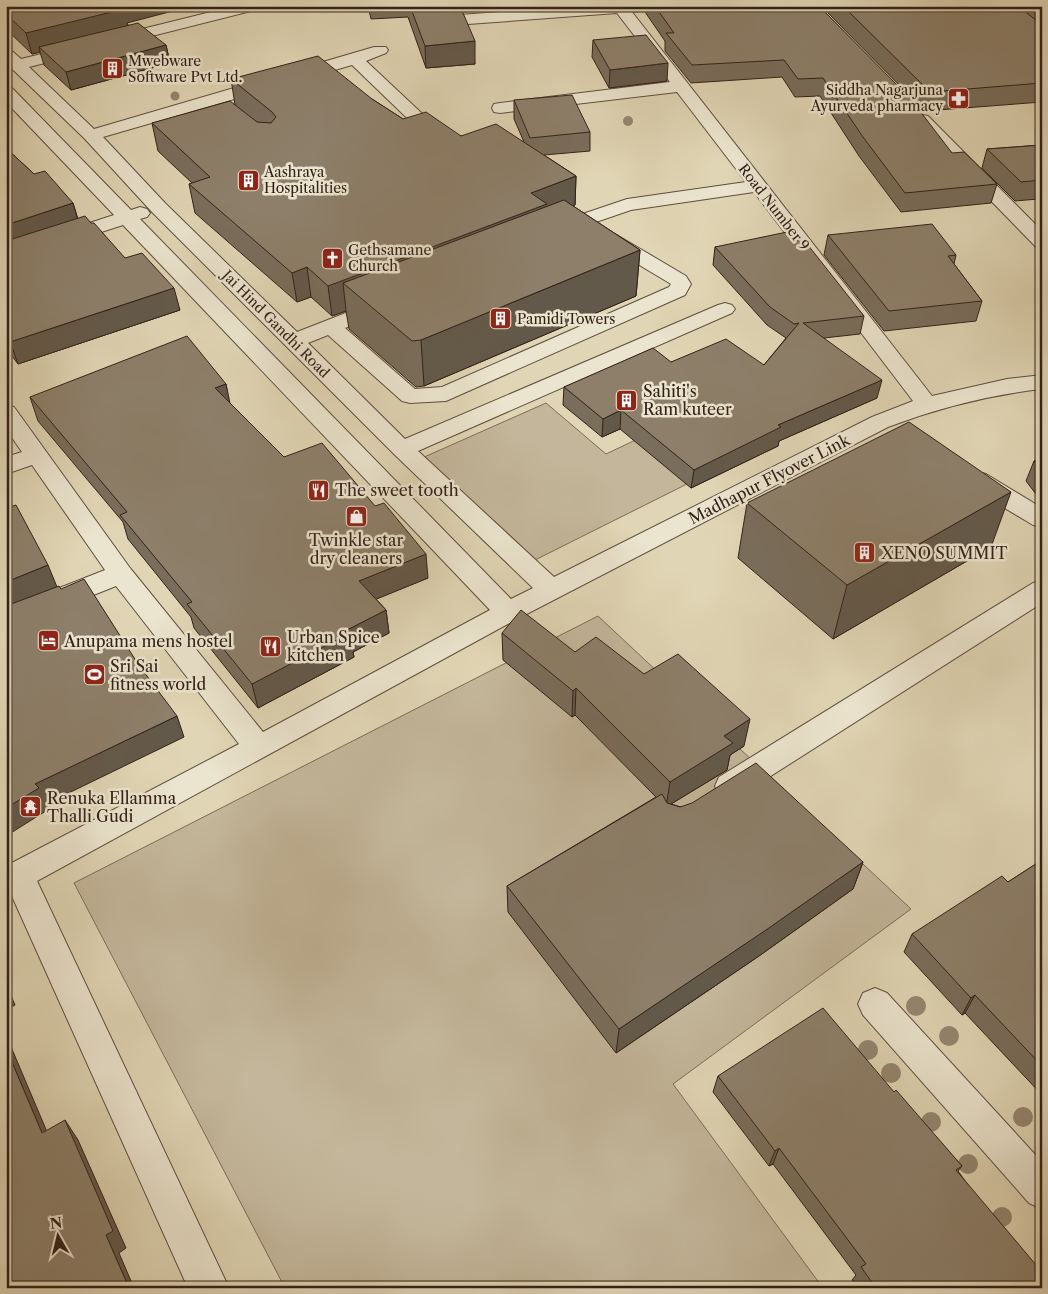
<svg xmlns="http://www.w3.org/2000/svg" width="1048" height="1294" font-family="'Libre Caslon Text',serif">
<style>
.green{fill:#c3b69a;stroke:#7b6c5a}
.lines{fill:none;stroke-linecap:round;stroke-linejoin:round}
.minor-casing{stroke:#5e4e40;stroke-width:2}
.minor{fill:#ebe4ce;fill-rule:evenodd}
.tree{fill:#958670}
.wall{fill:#796d5b;stroke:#332119}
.shaded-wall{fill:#63594a;stroke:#332119}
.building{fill:#8d7f6a;stroke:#332119}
.labels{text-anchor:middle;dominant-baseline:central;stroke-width:5;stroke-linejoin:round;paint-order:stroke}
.far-poi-label{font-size:14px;fill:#332119;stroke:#ebe4ce;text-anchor:start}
.far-street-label{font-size:14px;fill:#332119;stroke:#ebe4ce}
.poi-label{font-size:16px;fill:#332119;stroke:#ebe4ce;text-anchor:start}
.street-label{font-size:16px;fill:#332119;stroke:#ebe4ce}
</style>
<rect width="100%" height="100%" fill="#e0d5b4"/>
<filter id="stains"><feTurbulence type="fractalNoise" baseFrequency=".004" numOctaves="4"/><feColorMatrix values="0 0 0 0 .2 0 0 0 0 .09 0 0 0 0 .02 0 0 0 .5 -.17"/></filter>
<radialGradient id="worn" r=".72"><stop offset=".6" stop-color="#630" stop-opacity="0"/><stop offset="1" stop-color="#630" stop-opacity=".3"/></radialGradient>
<g class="green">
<polygon points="546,403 606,454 709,405 763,446 531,562 422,458"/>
<polygon points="598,616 911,909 673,1084 823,1288 285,1288 74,883"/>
</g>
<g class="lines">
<defs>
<g id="minor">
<path d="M235 6H261L259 9 29 67 94 129 374 47H386L388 50 386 53 366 61 447 137 450 141 447 145H435L352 65 103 137 165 203 297 332 374 302 381 300 388 302 391 306 388 310 345 328 415 389 442 387 669 287 671 284 601 242 598 238 601 234H615L686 276 691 284 685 295 446 401 410 403 402 401 328 335 308 343 405 439 718 305 725 303 732 305 735 309 732 313 418 451 554 577 872 417 913 401 754 192 631 210 561 234H547L544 230 547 226 627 199 746 182 677 92 500 113 494 112 492 108 494 104 500 103 670 82 617 13 454 25 434 19 424 6H439L447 15H459L584 6H655L648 10 632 12 932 396 1007 379 1042 375V389C988 395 938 408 888 427L517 619 37 881 229 1288H188L11 894 6 896V866L239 744 116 586 6 630V609L105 570 32 465 6 474V457L22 452 6 429V405L14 407 130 568 263 732 490 610 123 225 6 263V250L114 215 6 102V87L12 88 131 210 140 207 147 209 150 213 147 217 140 219 511 599 533 588 394 454 151 211 85 139 6 63V49L12 51 21 59Z"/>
<polygon points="922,115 928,116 1042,231 1042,248 1035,246 916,124 913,120 916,116"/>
<polygon points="977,472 986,474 1042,508 1042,527 1033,525 968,486 965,480 968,474"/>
<polygon points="1042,581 1042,603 741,795 730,798 719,795 715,786 719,777 1033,583"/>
<polygon points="875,988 887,993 1042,1162 1042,1209 1029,1203 863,1015 858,1004 863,993"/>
</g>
</defs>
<use href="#minor" class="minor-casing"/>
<use href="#minor" class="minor"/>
</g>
<g class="tree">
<circle cx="175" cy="96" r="4.5"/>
<circle cx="628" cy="121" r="5"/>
<circle cx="916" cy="1006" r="10"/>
<circle cx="949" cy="1036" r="10"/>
<circle cx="868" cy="1050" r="10"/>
<circle cx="891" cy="1073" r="10"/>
<circle cx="1023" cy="1117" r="10"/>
<circle cx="931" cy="1122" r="10"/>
<circle cx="968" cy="1164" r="10"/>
<circle cx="1002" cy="1217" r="10"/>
</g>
<g class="wall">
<polygon points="6,6 127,23 128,25 166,45 170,63 71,90 44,65 40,52 32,54 6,29"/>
<polygon points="368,6 487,6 487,11 462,12 475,64 426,68 408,17 371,19"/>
<polygon points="646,6 819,6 952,153 997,184 991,203 901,212 859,156 820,96 795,97 782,77 691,83 665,51 665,41 645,12"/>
<polygon points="821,6 1042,6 1042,102 925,111"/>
<polygon points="593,40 667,81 609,88 592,57"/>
<polygon points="231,79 372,99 403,119 461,136 524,142 514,119 514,100 590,132 590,151 544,155 576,176 575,205 573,206 640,250 636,296 424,386 416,387 349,329 346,311 332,316 311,297 297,302 195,213 189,184 192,183 158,151 152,123 235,105"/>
<polygon points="1042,145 1042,203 1038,199 1015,201 982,168 987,149"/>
<polygon points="6,148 34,174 73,203 78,219 125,258 180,310 18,364 6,348"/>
<polygon points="828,235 956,255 954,264 982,301 976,321 884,331 824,255"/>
<polygon points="796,241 864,316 860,334 824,338 877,398 779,441 778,446 691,488 620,429 602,437 563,405 564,387 671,362 764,365 786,338 767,325 713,265 715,247"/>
<polygon points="1042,378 1042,399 1037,392"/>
<polygon points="226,384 229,402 284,457 428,578 376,599 386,610 389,633 353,652 354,657 258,708 194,628 191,617 128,539 123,522 38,421 30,397"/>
<polygon points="1042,460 1042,502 1026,481 1034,461"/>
<polygon points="747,503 991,547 833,639 738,558"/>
<polygon points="502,633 575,652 644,674 744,746 730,755 727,770 671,804 863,862 853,889 759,956 616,1053 508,912 507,886 656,797 575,715 572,717 503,660"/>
<polygon points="1042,860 1042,1095 965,1013 962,1015 904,952 912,934 1008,882"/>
<polygon points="718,1076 894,1092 962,1166 958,1171 1042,1288 858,1288 852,1280 856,1275 773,1164 769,1166 713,1092"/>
</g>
<g class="shaded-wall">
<polygon points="118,6 192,6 127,23 129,30 39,47 40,52 32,54 26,33"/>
<polygon points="475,41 475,64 426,68 425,46"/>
<polygon points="166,45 170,63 71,90 66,72"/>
<polygon points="668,63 667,81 609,88 610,70"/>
<polygon points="576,176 575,205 547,216 343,283 346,311 332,316 328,286 531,193"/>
<polygon points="73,203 79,224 6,248 6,225"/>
<polygon points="640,250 636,296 424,386 421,340"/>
<polygon points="307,267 311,297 297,302 292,273"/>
<polygon points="174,288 180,310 18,364 10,342"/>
<polygon points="882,380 877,398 779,441 778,446 691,488 694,470 778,425"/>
<polygon points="226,384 231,408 215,388"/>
<polygon points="621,410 620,429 602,437 603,419"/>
<polygon points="1011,492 991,547 833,639 847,585"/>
<polygon points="426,554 428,578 362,605 359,581"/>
<polygon points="48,565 57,587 6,607 6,582"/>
<polygon points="386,610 389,633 353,652 354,657 258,708 252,684 347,630"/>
<polygon points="576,688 575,715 572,717 573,691"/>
<polygon points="177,716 184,737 46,804 49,809 6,836 6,808 35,784"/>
<polygon points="750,719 744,746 730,755 727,770 666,807 670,782 724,736"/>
<polygon points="863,862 853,889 759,956 616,1053 619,1029"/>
<polygon points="6,984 15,1005 6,1010"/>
<polygon points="975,995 965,1013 962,1015 971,998"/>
<polygon points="6,1035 56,1153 42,1133 6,1048"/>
<polygon points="65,1120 78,1140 126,1248 119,1253 134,1288 129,1288 106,1235"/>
<polygon points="779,1148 773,1164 769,1166 775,1151"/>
</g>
<g class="building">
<polygon points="6,6 120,6 124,9 26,33 6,14"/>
<polygon points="410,6 460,6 475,41 425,46"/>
<polygon points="655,6 819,6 910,98 952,153 964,152 997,184 905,193 863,137 823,78 798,79 784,60 692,65 666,33 674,33"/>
<polygon points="843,6 1018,6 1042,25 1042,83 930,92"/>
<polygon points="138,23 166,45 66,72 39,47"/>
<polygon points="646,35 668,63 610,70 593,40"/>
<polygon points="318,56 372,99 403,119 426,112 461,136 496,124 576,176 531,193 547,204 328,286 307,267 292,273 189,184 210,177 152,123 230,101 257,122 271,123 276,117 272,112 231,79"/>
<polygon points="572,95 590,132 530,138 514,100"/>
<polygon points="1042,145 1042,180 1021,182 987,149"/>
<polygon points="6,148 34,174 45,171 73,203 6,225"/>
<polygon points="564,200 640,250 421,340 412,341 343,283"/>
<polygon points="85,216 91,223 94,223 125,258 142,253 174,288 10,342 6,337 6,241"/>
<polygon points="932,224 956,255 948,256 982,301 889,311 828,235"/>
<polygon points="787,232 796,241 804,240 864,316 803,323 882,380 778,425 781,427 694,470 621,410 603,419 564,387 653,348 671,362 726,339 764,365 799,323 794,324 770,307 715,247"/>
<polygon points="187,336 226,384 215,388 284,457 322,443 375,506 384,503 426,554 359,581 386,610 347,630 350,633 252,684 187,604 192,602 120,515 127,512 30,397"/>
<polygon points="909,422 1011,492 847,585 747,503"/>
<polygon points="1042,460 1042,471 1034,461"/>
<polygon points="16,505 48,565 6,582 6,508"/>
<polygon points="84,579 138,664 177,716 35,784 39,788 6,808 6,606 59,586 61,589"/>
<polygon points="521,610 575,652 596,637 644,674 678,654 750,719 724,736 733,743 670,782 576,688 573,691 502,633"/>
<polygon points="756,763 863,862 766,930 619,1029 507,886 662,794 667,803 680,807 692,803"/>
<polygon points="1042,860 1042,1066 975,995 971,998 912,934 1002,876 1008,882"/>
<polygon points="823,1008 894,1092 896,1090 962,1166 956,1170 1042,1272 1042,1288 876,1288 861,1267 866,1264 779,1148 775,1151 718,1076"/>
<polygon points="6,1048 42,1133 65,1120 113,1231 106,1235 129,1288 6,1288"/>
</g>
<defs>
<symbol id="building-square" viewBox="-11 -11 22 22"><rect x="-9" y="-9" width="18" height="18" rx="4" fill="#8f2418" stroke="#ebe4ce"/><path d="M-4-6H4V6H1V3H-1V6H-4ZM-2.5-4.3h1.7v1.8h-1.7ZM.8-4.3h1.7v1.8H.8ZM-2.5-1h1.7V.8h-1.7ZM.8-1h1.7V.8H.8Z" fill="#fff"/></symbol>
<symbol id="pharmacy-square" viewBox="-11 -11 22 22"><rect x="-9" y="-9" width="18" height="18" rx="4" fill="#8f2418" stroke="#ebe4ce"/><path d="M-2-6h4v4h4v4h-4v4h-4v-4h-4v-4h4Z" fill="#fff"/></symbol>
<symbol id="church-square" viewBox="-11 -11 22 22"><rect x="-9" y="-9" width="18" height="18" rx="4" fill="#8f2418" stroke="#ebe4ce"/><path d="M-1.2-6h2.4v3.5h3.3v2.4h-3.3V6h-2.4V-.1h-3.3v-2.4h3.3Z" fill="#fff"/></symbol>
<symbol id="restaurant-square" viewBox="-11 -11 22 22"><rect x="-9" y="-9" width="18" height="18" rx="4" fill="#8f2418" stroke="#ebe4ce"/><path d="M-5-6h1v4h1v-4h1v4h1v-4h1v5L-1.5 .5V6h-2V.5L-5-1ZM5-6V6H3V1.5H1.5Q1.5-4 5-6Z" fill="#fff"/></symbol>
<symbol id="shop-square" viewBox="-11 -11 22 22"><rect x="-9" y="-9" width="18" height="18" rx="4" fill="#8f2418" stroke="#ebe4ce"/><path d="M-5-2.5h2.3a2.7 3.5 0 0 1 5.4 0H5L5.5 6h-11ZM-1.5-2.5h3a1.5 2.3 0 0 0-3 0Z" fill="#fff"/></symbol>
<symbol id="hotel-square" viewBox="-11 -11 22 22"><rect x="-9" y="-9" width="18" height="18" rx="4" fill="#8f2418" stroke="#ebe4ce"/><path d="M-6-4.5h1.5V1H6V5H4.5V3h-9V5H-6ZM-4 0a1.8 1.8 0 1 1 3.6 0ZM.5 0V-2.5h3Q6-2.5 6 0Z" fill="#fff"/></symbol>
<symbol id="stadium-square" viewBox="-11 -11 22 22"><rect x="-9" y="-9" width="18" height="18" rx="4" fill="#8f2418" stroke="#ebe4ce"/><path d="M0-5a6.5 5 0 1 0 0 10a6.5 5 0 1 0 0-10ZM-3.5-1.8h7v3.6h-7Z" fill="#fff"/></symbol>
<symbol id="temple-square" viewBox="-11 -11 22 22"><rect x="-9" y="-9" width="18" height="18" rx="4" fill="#8f2418" stroke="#ebe4ce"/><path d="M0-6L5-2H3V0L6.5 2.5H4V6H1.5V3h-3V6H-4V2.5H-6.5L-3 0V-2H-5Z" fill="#fff"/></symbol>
</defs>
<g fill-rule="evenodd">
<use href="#building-square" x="100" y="56" width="25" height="25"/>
<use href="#pharmacy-square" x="946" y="86" width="25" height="25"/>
<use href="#building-square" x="236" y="168" width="25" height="25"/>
<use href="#church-square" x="320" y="246" width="25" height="25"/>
<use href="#building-square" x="488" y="306" width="25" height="25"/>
<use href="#building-square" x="614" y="388" width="25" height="25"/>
<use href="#restaurant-square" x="306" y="478" width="25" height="25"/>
<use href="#shop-square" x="344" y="504" width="25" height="25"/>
<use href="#building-square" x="852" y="540" width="25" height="25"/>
<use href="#hotel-square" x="36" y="628" width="25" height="25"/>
<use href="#restaurant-square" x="258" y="634" width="25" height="25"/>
<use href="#stadium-square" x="82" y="662" width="25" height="25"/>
<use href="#temple-square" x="18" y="794" width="25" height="25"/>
</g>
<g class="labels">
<g class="far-poi-label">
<text x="128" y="61">Mwebware<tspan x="128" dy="16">Software Pvt Ltd.</tspan></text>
<text x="943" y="90" text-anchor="end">Siddha Nagarjuna<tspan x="943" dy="16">Ayurveda pharmacy</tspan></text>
<text x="264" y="172">Aashraya<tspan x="264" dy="16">Hospitalities</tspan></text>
<text x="348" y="250">Gethsamane<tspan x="348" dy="16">Church</tspan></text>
<text x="517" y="319">Pamidi Towers</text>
</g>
<g class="far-street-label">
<text transform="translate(774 207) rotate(52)">Road Number 9</text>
<text transform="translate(276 324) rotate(45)">Jai Hind Gandhi Road</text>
</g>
<g class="poi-label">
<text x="643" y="391">Sahiti's<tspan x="643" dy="18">Ram kuteer</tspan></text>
<text x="335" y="490">The sweet tooth</text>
<text x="356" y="540" text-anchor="middle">Twinkle star<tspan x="356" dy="18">dry cleaners</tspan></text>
<text x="881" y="553">XENO SUMMIT</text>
<text x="287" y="637">Urban Spice<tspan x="287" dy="18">kitchen</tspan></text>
<text x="64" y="641">Anupama mens hostel</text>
<text x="110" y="666">Sri Sai<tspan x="110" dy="18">fitness world</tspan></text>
<text x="47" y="798">Renuka Ellamma<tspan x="47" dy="18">Thalli Gudi</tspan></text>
</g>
<g class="street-label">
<text transform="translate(769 479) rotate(-27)">Madhapur Flyover Link</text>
</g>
</g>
<rect width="1048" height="1294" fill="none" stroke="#e0d5b4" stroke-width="25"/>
<rect x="8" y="8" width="1033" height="1279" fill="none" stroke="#332119" stroke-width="2.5"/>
<rect x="12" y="12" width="1023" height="1269" fill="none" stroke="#332119"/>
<g transform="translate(58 1236) rotate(352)" stroke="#ebe4ce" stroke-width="4" paint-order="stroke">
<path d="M0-4L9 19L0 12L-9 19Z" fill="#332119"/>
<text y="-8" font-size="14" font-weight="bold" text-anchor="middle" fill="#332119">N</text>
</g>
<rect width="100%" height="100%" filter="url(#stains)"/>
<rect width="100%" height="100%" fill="url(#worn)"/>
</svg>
